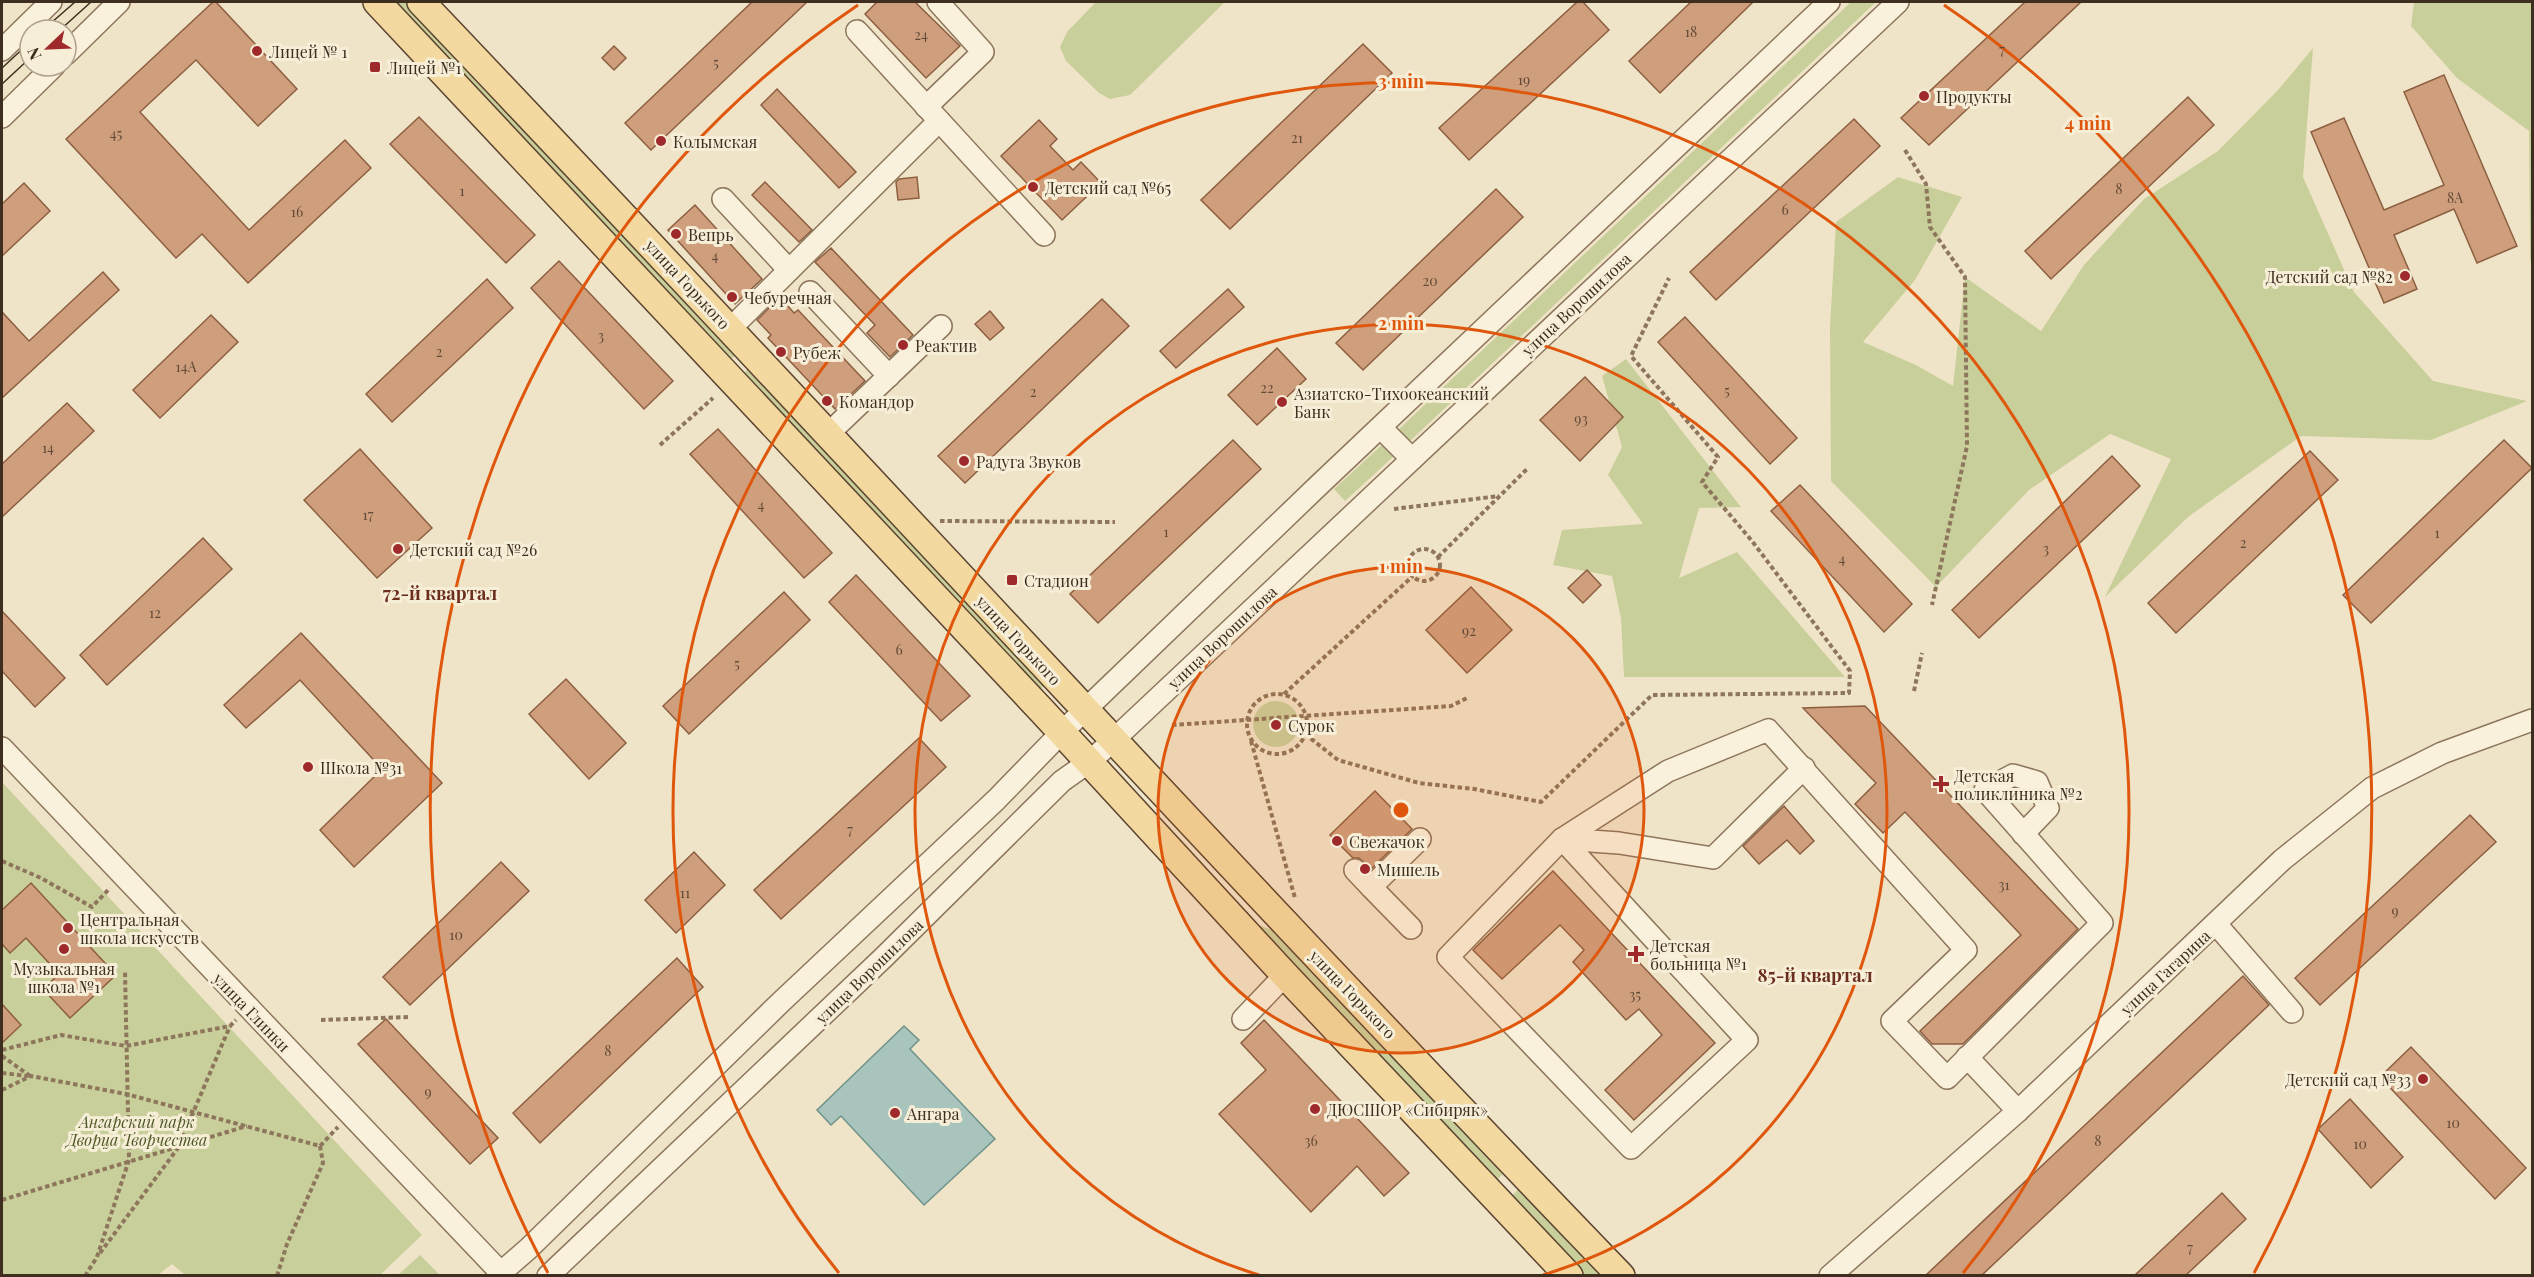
<svg xmlns="http://www.w3.org/2000/svg" width="2534" height="1277" font-family="'Playfair Display',serif">
<style>
.green{fill:#c9cf9b}
.water{fill:#a9c4bc;stroke:#6f938a;stroke-width:1.5}
.building{fill:#cf9f7d;stroke:#8d5f41;stroke-width:1.5}
.lines{fill:none;stroke-linecap:round;stroke-linejoin:round}
.minor-casing{stroke:#8d765c;stroke-width:24}
.major-casing{stroke:#5b4430;stroke-width:30}
.path{stroke:#8d765c;stroke-width:4;stroke-dasharray:4.5 3;stroke-linecap:butt}
.minor{stroke:#faf1dc;stroke-width:21}
.major{stroke:#f3d9a0;stroke-width:27}
.tram{stroke:#3d2e20;stroke-width:1.5}
.ring{fill:none;stroke:#df570d;stroke-width:3}
.poi-dot{fill:#9e2a2b;stroke:#f7eed8;stroke-width:2}
.labels{text-anchor:middle;dominant-baseline:central;stroke-width:6;stroke-linejoin:round;paint-order:stroke}
.number-label{font-size:14px;fill:#624a37}
.poi-label{font-size:16px;fill:#3d2e20;stroke:#f7eed8;text-anchor:start}
.street-label{font-size:16px;fill:#3d2e20;stroke:#f7eed8}
.park-label{font-size:16px;font-style:italic;fill:#4d5a26;stroke:#f7eed8}
.neighbourhood-label{font-size:18px;font-weight:bold;fill:#6b2e1e;stroke:#f7eed8}
.centre{fill:#df570d;stroke:#f7eed8;stroke-width:3}
.ring-label{font-size:18px;text-anchor:middle;font-weight:bold;fill:#df570d;stroke:#f7eed8;stroke-width:6;stroke-linejoin:round;paint-order:stroke}
</style>
<rect width="100%" height="100%" fill="#f0e4c8"/>
<g class="green">
<polygon points="388,2 407,2 738,353 730,360"/>
<polygon points="1096,2 1225,2 1130,95 1110,99 1099,93 1066,61 1060,47 1067,32"/>
<polygon points="1851,2 1876,2 1409,442 1398,430"/>
<polygon points="2414,2 2532,2 2532,270 2530,258 2529,131 2457,78 2411,26"/>
<polygon points="2313,48 2303,177 2354,292 2433,381 2527,401 2431,440 2301,436 2188,517 2105,597 2171,459 2110,434 2029,490 1936,587 1831,481 1830,327 1836,222 1898,177 1962,197 1915,280 1863,342 1916,365 1953,386 1965,277 2041,331 2084,265 2144,199 2218,151 2278,90"/>
<polygon points="1626,359 1741,507 1699,508 1679,578 1737,552 1845,677 1624,677 1621,618 1612,576 1553,565 1562,530 1643,524 1608,475 1622,447 1602,376"/>
<polygon points="751,366 1048,682 1037,692 742,375"/>
<polygon points="1383,444 1394,456 1345,501 1334,489"/>
<circle cx="1276" cy="724" r="23"/>
<polygon points="2,782 422,1235 380,1275 185,1275 172,1264 158,1275 2,1275"/>
<polygon points="1256,924 1279,933 1507,1170 1494,1183"/>
<polygon points="1522,1185 1609,1275 1584,1275 1510,1198"/>
<polygon points="420,1255 440,1275 398,1275"/>
</g>
<polygon class="water" points="904,1026 919,1040 910,1049 995,1139 924,1205 841,1116 831,1125 817,1110"/>
<g class="building">
<polygon points="213,2 216,2 297,89 258,126 196,60 140,112 249,230 345,140 371,168 248,283 202,234 176,258 66,139"/>
<polygon points="752,2 807,2 651,150 625,123"/>
<polygon points="877,2 915,2 960,46 926,78 865,14"/>
<polygon points="1577,2 1583,2 1609,30 1469,160 1439,128"/>
<polygon points="1691,2 1753,2 1660,93 1629,61"/>
<polygon points="2025,2 2081,2 1929,145 1901,118"/>
<polygon points="1363,44 1392,73 1230,229 1201,200"/>
<polygon points="614,46 626,58 614,70 602,58"/>
<polygon points="2444,75 2517,246 2477,263 2454,209 2394,235 2417,289 2384,303 2311,132 2344,118 2384,210 2444,185 2404,92"/>
<polygon points="777,89 856,172 839,188 761,105"/>
<polygon points="2188,97 2214,125 2051,279 2025,251"/>
<polygon points="419,117 535,235 506,263 390,144"/>
<polygon points="1854,119 1880,146 1716,300 1690,272"/>
<polygon points="1039,120 1057,139 1050,146 1073,170 1081,162 1101,183 1062,220 1001,156"/>
<polygon points="917,177 919,198 898,200 896,182 899,179"/>
<polygon points="765,182 812,230 799,242 752,195"/>
<polygon points="24,183 50,211 2,256 2,204"/>
<polygon points="1496,189 1523,217 1363,370 1336,343"/>
<polygon points="695,205 762,279 735,304 668,230"/>
<polygon points="831,248 913,335 890,357 867,333 875,325 815,262"/>
<polygon points="559,261 673,381 644,409 531,288"/>
<polygon points="103,272 119,290 2,398 2,312 29,341"/>
<polygon points="487,279 513,308 392,422 366,394"/>
<polygon points="1228,289 1244,307 1176,368 1160,351"/>
<polygon points="780,297 794,313 798,310 865,381 835,409 768,338 771,335 757,320"/>
<polygon points="1102,299 1129,326 965,483 938,456"/>
<polygon points="990,311 1004,328 990,340 975,324"/>
<polygon points="211,315 238,342 160,418 133,390"/>
<polygon points="1685,317 1797,438 1770,464 1658,342"/>
<polygon points="1277,348 1306,379 1257,425 1228,395"/>
<polygon points="1585,377 1623,417 1580,461 1540,420"/>
<polygon points="67,403 94,431 2,517 2,464"/>
<polygon points="718,429 832,553 804,578 690,454"/>
<polygon points="1233,440 1261,469 1098,623 1070,594"/>
<polygon points="2504,440 2532,468 2371,623 2343,595"/>
<polygon points="360,449 432,528 377,578 304,500"/>
<polygon points="2310,451 2338,480 2176,633 2148,603"/>
<polygon points="2112,456 2140,486 1979,638 1952,610"/>
<polygon points="1800,485 1912,604 1884,632 1771,511"/>
<polygon points="203,538 232,569 107,685 80,655"/>
<polygon points="1587,570 1601,585 1583,603 1568,588"/>
<polygon points="856,575 970,696 941,721 829,602"/>
<polygon points="1471,587 1512,630 1467,673 1426,630"/>
<polygon points="784,592 810,620 689,734 663,706"/>
<polygon points="2,611 65,678 35,707 2,671"/>
<polygon points="301,633 442,783 354,867 320,830 382,769 300,680 246,728 224,705"/>
<polygon points="566,679 626,743 589,779 529,714"/>
<polygon points="1865,706 2078,929 1963,1044 1932,1044 1920,1031 2021,935 1905,812 1883,833 1855,804 1876,783 1803,708"/>
<polygon points="919,738 946,767 781,919 754,890"/>
<polygon points="1375,791 1412,829 1371,869 1359,858 1353,858 1330,835"/>
<polygon points="1784,806 1814,841 1800,854 1787,840 1759,864 1743,846"/>
<polygon points="2470,815 2496,842 2320,1005 2295,978"/>
<polygon points="694,852 725,885 676,933 645,900"/>
<polygon points="501,862 529,891 410,1005 383,977"/>
<polygon points="1553,871 1715,1043 1634,1120 1605,1090 1662,1035 1639,1009 1626,1020 1573,962 1584,950 1560,925 1502,979 1473,950"/>
<polygon points="31,883 116,975 70,1018 43,989 59,974 26,938 10,953 2,944 2,910"/>
<polygon points="677,958 703,987 540,1143 513,1113"/>
<polygon points="2243,976 2269,1005 1982,1275 1926,1275"/>
<polygon points="2,1004 21,1025 2,1043"/>
<polygon points="386,1019 498,1138 470,1164 358,1044"/>
<polygon points="1264,1020 1409,1173 1384,1196 1357,1166 1311,1212 1219,1114 1266,1070 1241,1043"/>
<polygon points="2411,1047 2526,1168 2495,1199 2380,1077"/>
<polygon points="2350,1099 2403,1157 2371,1188 2318,1129"/>
<polygon points="2222,1193 2246,1219 2186,1275 2135,1275"/>
</g>
<g class="lines">
<defs>
<g id="minor">
<polyline points="857,31 1044,235"/>
<polyline points="2,50 51,2"/>
<polyline points="66,54 119,2"/>
<polyline points="926,107 983,52 938,2"/>
<polyline points="2,117 54,66"/>
<polyline points="723,199 789,270"/>
<polyline points="810,292 889,376"/>
<polyline points="730,329 939,121"/>
<polyline points="1381,428 1412,459"/>
<polyline points="828,434 941,326"/>
<polyline points="2,748 504,1276"/>
<polyline points="1562,839 1747,1040 1631,1148 1448,957 1562,839 1668,771 1768,730 1966,950 1892,1021 1947,1078 2102,923 1985,790 2013,775 2037,782 2048,808 2023,834"/>
<polyline points="1562,839 1619,843 1713,858 1804,768"/>
<polyline points="1355,870 1371,887"/>
<polyline points="2216,924 2292,1012"/>
<polyline points="1411,928 1371,887 1420,839"/>
<polyline points="1243,1019 1285,975"/>
<polyline points="1967,1057 2018,1111"/>
<polyline points="497,1276 528,1249 782,1001 996,800 1062,732 1319,485 1829,2"/>
<polyline points="548,1276 883,958 1062,781 1089,762 1106,747 1898,2"/>
<polyline points="1830,1276 2018,1111 2282,860 2372,788 2442,753 2532,720"/>
</g>
<g id="major">
<polyline points="377,2 1043,712 1285,975 1569,1276"/>
<path d="M421 2C823 424 1216 856 1621 1276"/>
</g>
</defs>
<use href="#minor" class="minor-casing"/>
<use href="#major" class="major-casing"/>
<g class="path">
<polyline points="1905,150 1926,184 1930,227 1965,277 1967,446 1932,605"/>
<polyline points="660,445 713,398"/>
<polyline points="1394,509 1499,496"/>
<polyline points="940,521 1115,522"/>
<circle cx="1424" cy="565" r="16"/>
<polyline points="1438,557 1528,468"/>
<polyline points="1914,691 1922,653"/>
<polyline points="1284,694 1413,576"/>
<circle cx="1277" cy="724" r="30"/>
<polyline points="1172,725 1451,706 1469,697"/>
<polyline points="1305,734 1338,760 1419,783 1474,789 1541,802 1652,695 1849,693 1850,671 1752,541 1702,482 1718,457 1631,356 1669,278"/>
<polyline points="1251,741 1295,898"/>
<polyline points="2,861 41,878 92,907 109,889"/>
<polyline points="321,1020 410,1017"/>
<polyline points="2,1050 61,1035 126,1046 230,1026 236,1020"/>
<polyline points="2,1056 30,1076"/>
<polyline points="2,1073 28,1076"/>
<polyline points="2,1090 31,1076 126,1094 320,1146 338,1127"/>
<polyline points="2,1200 247,1126"/>
<polyline points="100,1253 178,1148 230,1026"/>
<polyline points="85,1276 97,1257 129,1160 125,972"/>
<polyline points="277,1276 287,1244 323,1163 320,1146"/>
</g>
<use href="#minor" class="minor"/>
<use href="#major" class="major"/>
<g class="tram">
<polyline points="43,30 75,2"/>
<polyline points="60,30 91,2"/>
<polyline points="2,68 30,42"/>
<polyline points="2,84 30,58"/>
</g>
</g>
<circle cx="1401" cy="810" r="243" fill="#df570d" fill-opacity=".12"/>
<g class="ring">
<circle cx="1401" cy="810" r="243"/>
<path d="M1259 1275A486 486 0 1 1 1543 1275"/>
<path d="M839 1273A728 728 0 1 1 1963 1273"/>
<path d="M548 1273A971 971 0 0 1 858 5M1944 5A971 971 0 0 1 2254 1273"/>
</g>
<g class="poi-dot">
<circle cx="257" cy="51" r="6"/>
<rect x="369" y="61" width="12" height="12" rx="3"/>
<circle cx="1924" cy="96" r="6"/>
<circle cx="661" cy="141" r="6"/>
<circle cx="1033" cy="187" r="6"/>
<circle cx="676" cy="234" r="6"/>
<circle cx="2405" cy="276" r="6"/>
<circle cx="732" cy="297" r="6"/>
<circle cx="903" cy="345" r="6"/>
<circle cx="781" cy="352" r="6"/>
<circle cx="827" cy="401" r="6"/>
<circle cx="1282" cy="402" r="6"/>
<circle cx="964" cy="461" r="6"/>
<circle cx="398" cy="549" r="6"/>
<rect x="1006" y="574" width="12" height="12" rx="3"/>
<circle cx="1276" cy="725" r="6"/>
<circle cx="308" cy="767" r="6"/>
<path d="M1938 775h6v6h6v6h-6v6h-6v-6h-6v-6h6z"/>
<circle cx="1337" cy="841" r="6"/>
<circle cx="1365" cy="869" r="6"/>
<circle cx="68" cy="928" r="6"/>
<circle cx="64" cy="949" r="6"/>
<path d="M1633 945h6v6h6v6h-6v6h-6v-6h-6v-6h6z"/>
<circle cx="2423" cy="1079" r="6"/>
<circle cx="1315" cy="1109" r="6"/>
<circle cx="895" cy="1113" r="6"/>
</g>
<g class="labels">
<g class="number-label">
<text x="1691" y="31">18</text>
<text x="921" y="34">24</text>
<text x="2002" y="49">7</text>
<text x="716" y="62">5</text>
<text x="1524" y="79">19</text>
<text x="116" y="133">45</text>
<text x="1297" y="137">21</text>
<text x="2119" y="188">8</text>
<text x="462" y="190">1</text>
<text x="2455" y="197">8А</text>
<text x="1785" y="209">6</text>
<text x="297" y="211">16</text>
<text x="715" y="255">4</text>
<text x="1430" y="280">20</text>
<text x="601" y="335">3</text>
<text x="439" y="351">2</text>
<text x="186" y="366">14А</text>
<text x="1267" y="387">22</text>
<text x="1727" y="390">5</text>
<text x="1033" y="391">2</text>
<text x="1581" y="418">93</text>
<text x="48" y="447">14</text>
<text x="761" y="504">4</text>
<text x="368" y="514">17</text>
<text x="1166" y="531">1</text>
<text x="2437" y="532">1</text>
<text x="2243" y="542">2</text>
<text x="2046" y="548">3</text>
<text x="1842" y="558">4</text>
<text x="155" y="612">12</text>
<text x="1469" y="630">92</text>
<text x="899" y="649">6</text>
<text x="737" y="663">5</text>
<text x="850" y="829">7</text>
<text x="2004" y="884">31</text>
<text x="685" y="892">11</text>
<text x="2395" y="910">9</text>
<text x="456" y="934">10</text>
<text x="1635" y="994">35</text>
<text x="608" y="1050">8</text>
<text x="428" y="1091">9</text>
<text x="2453" y="1122">10</text>
<text x="1311" y="1140">36</text>
<text x="2098" y="1140">8</text>
<text x="2360" y="1143">10</text>
<text x="2190" y="1247">7</text>
</g>
<g class="poi-label">
<text x="269" y="51">Лицей № 1</text>
<text x="387" y="67">Лицей №1</text>
<text x="1936" y="96">Продукты</text>
<text x="673" y="141">Колымская</text>
<text x="1045" y="187">Детский сад №65</text>
<text x="688" y="234">Вепрь</text>
<text x="2393" y="276" text-anchor="end">Детский сад №82</text>
<text x="744" y="297">Чебуречная</text>
<text x="915" y="345">Реактив</text>
<text x="793" y="352">Рубеж</text>
<text x="1294" y="393">Азиатско-Тихоокеанский<tspan x="1294" dy="18">Банк</tspan></text>
<text x="839" y="401">Командор</text>
<text x="976" y="461">Радуга Звуков</text>
<text x="410" y="549">Детский сад №26</text>
<text x="1024" y="580">Стадион</text>
<text x="1288" y="725">Сурок</text>
<text x="320" y="767">Школа №31</text>
<text x="1954" y="775">Детская<tspan x="1954" dy="18">поликлиника №2</tspan></text>
<text x="1349" y="841">Свежачок</text>
<text x="1377" y="869">Мишель</text>
<text x="80" y="919">Центральная<tspan x="80" dy="18">школа искусств</tspan></text>
<text x="1650" y="945">Детская<tspan x="1650" dy="18">больница №1</tspan></text>
<text x="64" y="968" text-anchor="middle">Музыкальная<tspan x="64" dy="18">школа №1</tspan></text>
<text x="2411" y="1079" text-anchor="end">Детский сад №33</text>
<text x="1327" y="1109">ДЮСШОР «Сибиряк»</text>
<text x="907" y="1113">Ангара</text>
</g>
<g class="street-label">
<text transform="translate(688 284) rotate(47)">улица Горького</text>
<text transform="translate(1576 304) rotate(-43)">улица Ворошилова</text>
<text transform="translate(1222 637) rotate(-43)">улица Ворошилова</text>
<text transform="translate(1019 640) rotate(47)">улица Горького</text>
<text transform="translate(869 971) rotate(-44)">улица Ворошилова</text>
<text transform="translate(2165 972) rotate(-43)">улица Гагарина</text>
<text transform="translate(1353 994) rotate(46)">улица Горького</text>
<text transform="translate(252 1012) rotate(46)">улица Глинки</text>
</g>
<g class="park-label">
<text x="137" y="1121">Ангарский парк<tspan x="137" dy="18">Дворца Творчества</tspan></text>
</g>
<g class="neighbourhood-label">
<text x="440" y="593">72-й квартал</text>
<text x="1815" y="975">85-й квартал</text>
</g>
</g>
<circle cx="1401" cy="810" r="9" class="centre"/>
<g class="ring-label">
<text x="1401" y="88">3 min</text>
<text x="2088" y="130">4 min</text>
<text x="1401" y="330">2 min</text>
<text x="1401" y="573">1 min</text>
</g>
<rect width="2534" height="1277" fill="none" stroke="#3d2e20" stroke-width="6"/>
<g transform="translate(48 48) rotate(247)"><circle r="28" fill="#f7eed8" stroke="#ada18e" stroke-width="1.5"/>
<path d="M0-4.5L10 22L0 15L-10 22Z" fill="#9e2a2b"/>
<text y="-9" font-size="16" font-weight="bold" text-anchor="middle" fill="#3d2e20">N</text>
</g>
</svg>
